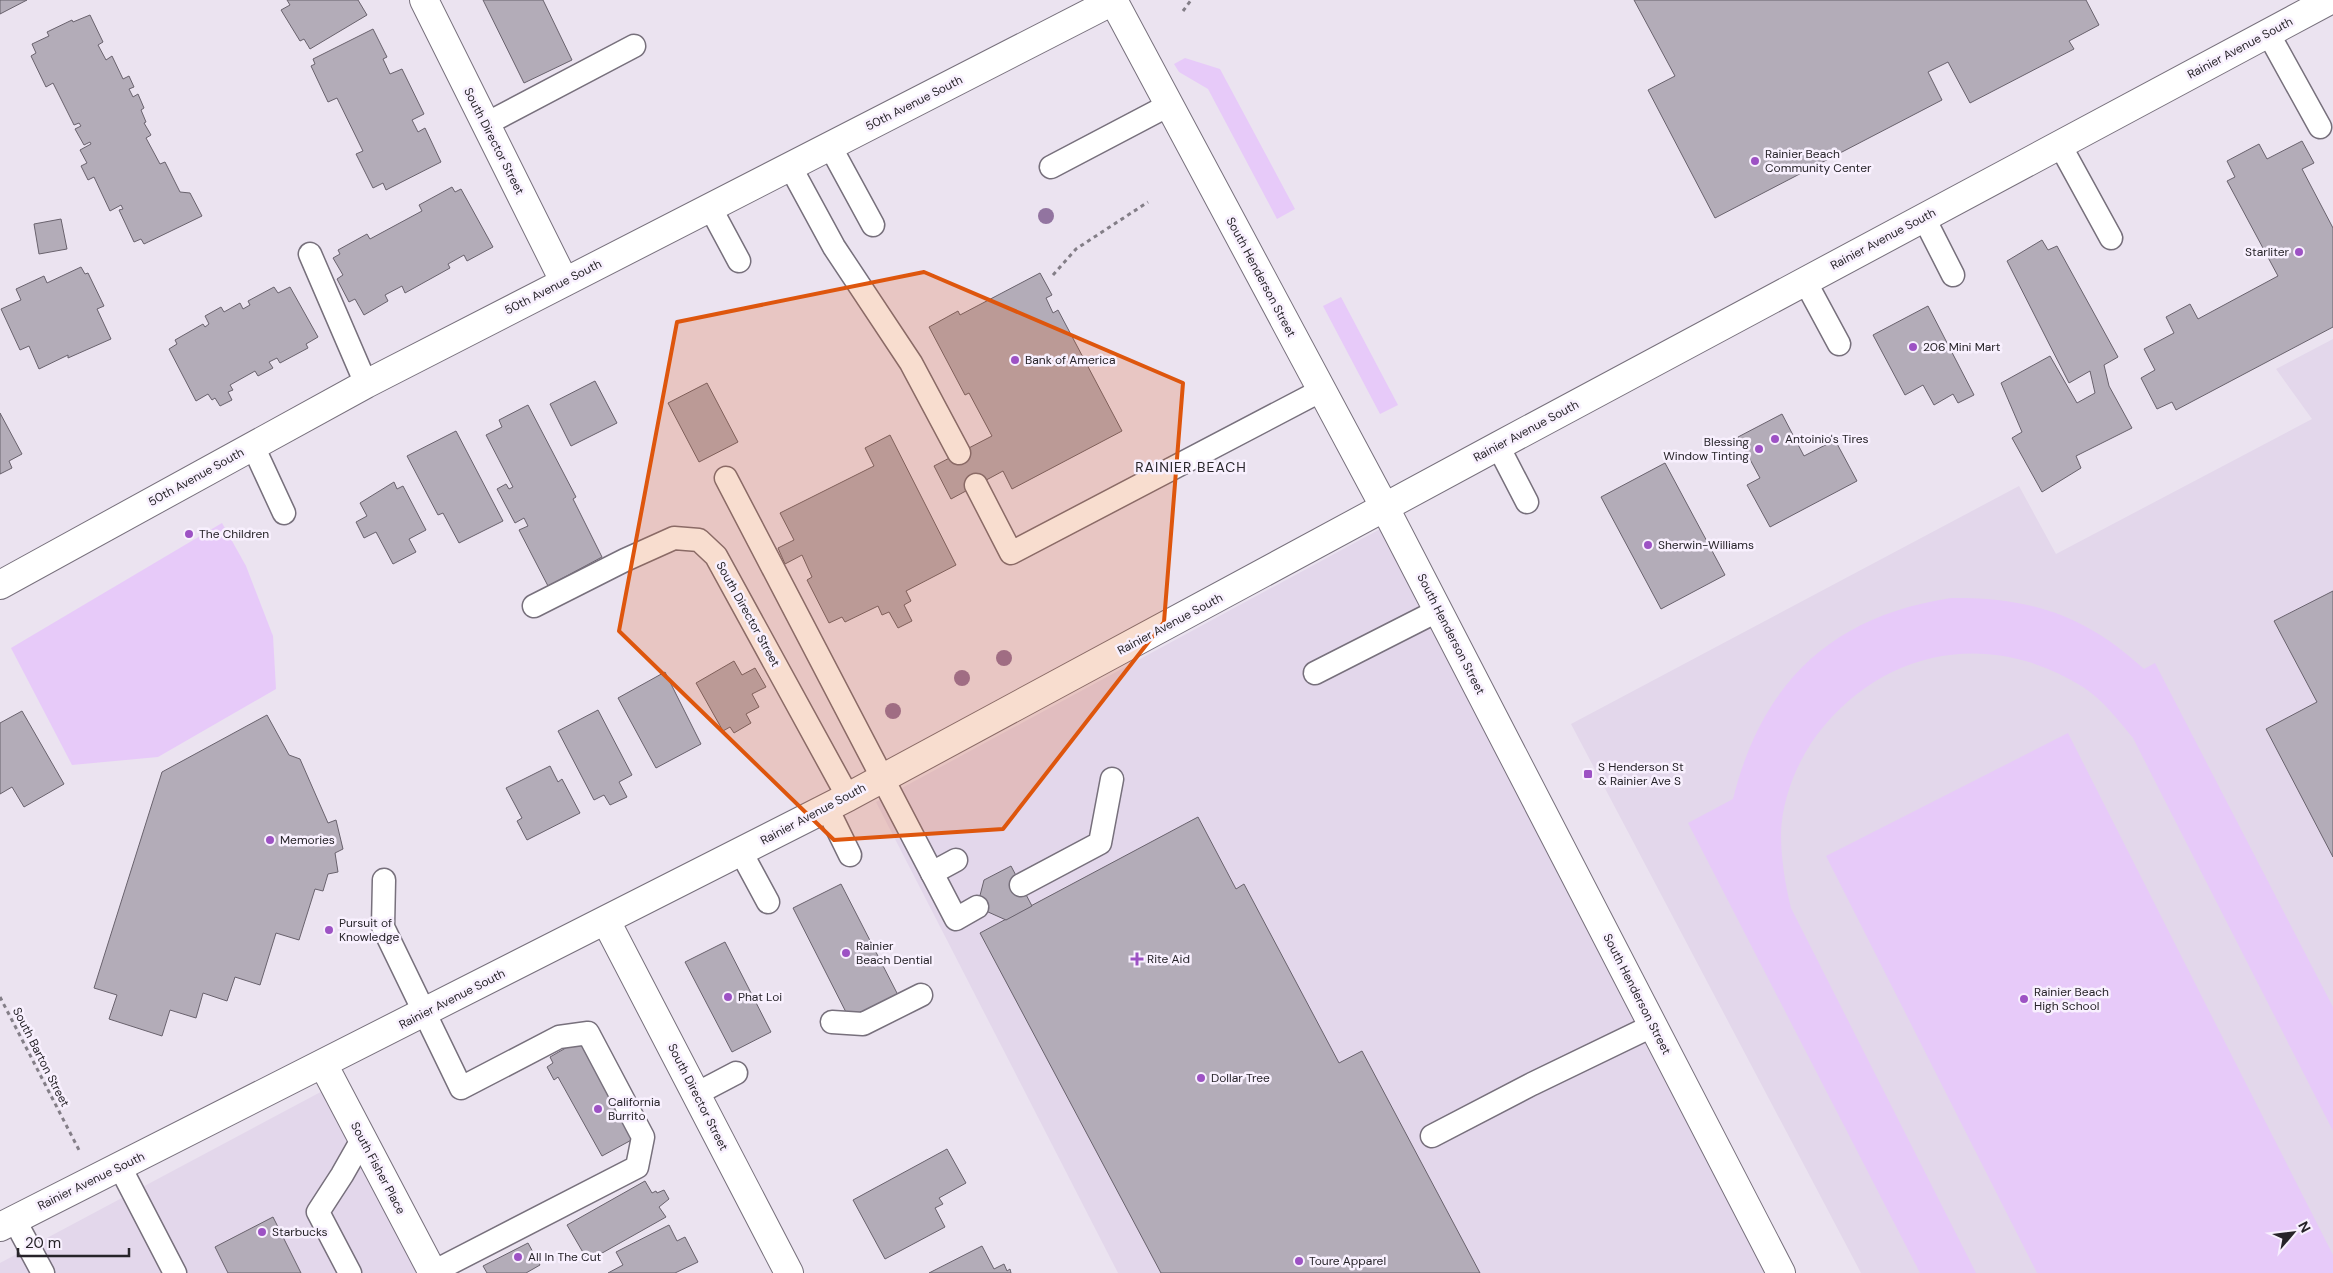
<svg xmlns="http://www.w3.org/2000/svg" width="2333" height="1273" font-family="'DM Sans',sans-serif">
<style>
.built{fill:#e3d7eb}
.green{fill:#e7caf9}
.building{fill:#b3acb8;stroke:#69626d}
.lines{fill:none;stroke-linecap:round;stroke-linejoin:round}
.service-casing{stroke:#77707c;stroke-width:25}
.minor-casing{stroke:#77707c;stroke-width:30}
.tertiary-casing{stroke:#77707c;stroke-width:30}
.secondary-casing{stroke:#77707c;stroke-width:30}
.primary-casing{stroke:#77707c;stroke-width:30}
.path{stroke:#837e87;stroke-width:3;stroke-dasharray:4 4;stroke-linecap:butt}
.service{stroke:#fff;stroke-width:22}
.minor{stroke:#fff;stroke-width:28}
.tertiary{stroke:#fff;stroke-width:28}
.secondary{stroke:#fff;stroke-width:28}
.primary{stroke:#fff;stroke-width:28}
.tree{fill:#9274a0}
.marked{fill:#de560d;fill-opacity:0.2;stroke:#de560d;stroke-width:4;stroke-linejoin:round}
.poi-dot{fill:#9d52c4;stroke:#f8f0fe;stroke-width:2}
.labels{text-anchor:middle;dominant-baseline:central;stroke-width:5;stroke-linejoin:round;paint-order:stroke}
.street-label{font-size:12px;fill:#272429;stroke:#f8f0fe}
.poi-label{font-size:12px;fill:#272429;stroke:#f8f0fe;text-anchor:start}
.neighbourhood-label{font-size:14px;letter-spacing:1px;fill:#272429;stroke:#f8f0fe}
</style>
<rect width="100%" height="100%" fill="#ebe3f0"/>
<g class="built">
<polygon points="2333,339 2333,1273 1861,1273 1571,724 2019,486 2056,554 2312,419 2276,369"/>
<polygon points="1382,528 1772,1273 1118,1273 876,802"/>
<polygon points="330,1087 426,1273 0,1273 0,1263"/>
</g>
<g class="green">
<polygon points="1185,58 1220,69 1295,209 1277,219 1208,89 1179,72 1174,64"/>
<polygon points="1341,297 1398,405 1380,414 1323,306"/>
<polygon points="222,523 246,566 273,636 276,689 158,757 72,765 11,648"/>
<path d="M1951 598C2030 597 2086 615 2144 669L2155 663 2333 1007V1131L2133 738C2118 720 2103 700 2083 687 1995 631 1891 646 1824 726 1800 754 1782 796 1781 833 1781 859 1785 883 1791 908L1976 1273H1920L1688 823 1733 799C1762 682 1832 616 1951 598Z"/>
<polygon points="2068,733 2333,1255 2333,1273 2037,1273 1826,856"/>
</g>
<g class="building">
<polygon points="0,0 27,0 0,14"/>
<polygon points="287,0 358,0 367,15 310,49 304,39 300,41 281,10 290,5"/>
<polygon points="483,0 543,0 572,60 524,83"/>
<polygon points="1634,0 2086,0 2099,25 2069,41 2074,49 1970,103 1948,62 1928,72 1942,100 1715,218 1648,90 1675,76"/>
<polygon points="90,15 103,42 98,45 106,60 112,56 123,79 129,76 134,87 129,89 133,97 138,94 144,108 141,110 146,122 144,123 151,135 146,138 160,164 165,162 180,192 190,193 202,216 144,244 141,239 134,242 119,210 123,209 121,205 110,211 94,177 88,180 81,166 87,163 80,150 91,144 90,142 84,145 75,129 81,126 79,123 74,125 53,83 46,87 31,56 36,53 32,44 49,36 47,32 72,20 73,22"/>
<polygon points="373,29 387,57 383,59 390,74 402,69 424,114 412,120 418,132 425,128 441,162 386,190 383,183 373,188 356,154 363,151 337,98 328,102 311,66 315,64 313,59"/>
<polygon points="2302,141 2314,163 2302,169 2333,228 2333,327 2176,410 2172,402 2157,409 2141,378 2155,370 2144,349 2174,333 2166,317 2190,304 2198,319 2278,276 2227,181 2235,177 2227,161 2259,144 2267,159"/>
<polygon points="452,187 455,192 461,189 493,247 467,261 464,255 448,264 450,268 405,293 402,286 385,295 388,301 364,315 355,299 349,302 337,279 343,275 333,258 340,254 338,250 367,234 370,239 422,211 419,205"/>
<polygon points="61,219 67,249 39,254 34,224"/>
<polygon points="2042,240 2048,250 2057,246 2118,357 2104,365 2109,386 2132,428 2076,456 2081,468 2042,492 2012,438 2022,432 2001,383 2050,356 2077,403 2095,393 2090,371 2069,383 2007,261"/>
<polygon points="81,267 85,274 88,273 104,306 97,309 111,339 68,358 68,355 39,369 29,346 20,350 1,309 21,300 16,289 44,276 47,283"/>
<polygon points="1040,273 1052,295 1046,298 1053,313 1058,310 1122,431 1012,489 1003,471 951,499 934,466 992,436 969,393 965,395 929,327 958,311 960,315"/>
<polygon points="274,287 278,293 290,287 318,337 306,344 308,348 280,363 277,358 269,362 273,368 258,376 255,371 230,385 233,390 228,392 232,400 220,406 215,398 212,400 208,394 196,401 169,349 177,344 175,340 203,324 205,327 209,324 205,316 221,307 224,312 240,303 243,309 250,305 248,301"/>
<polygon points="1928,306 1974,395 1958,403 1953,394 1934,405 1923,385 1905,395 1873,335"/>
<polygon points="595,381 617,423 571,446 550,404"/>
<polygon points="707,383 738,442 699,462 668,403"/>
<polygon points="528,405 576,497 573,499 602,557 548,586 519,530 528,526 524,518 515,523 497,489 506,484 509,489 513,487 486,435 502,427 499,420"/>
<polygon points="0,413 22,454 9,461 12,468 0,474"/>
<polygon points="1782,414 1804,456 1835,440 1857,481 1770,527 1747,485 1760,478 1738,437"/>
<polygon points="456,431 503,521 459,543 443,513 438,515 407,456"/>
<polygon points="890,435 956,565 906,591 911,601 904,605 912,621 898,628 889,612 882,615 878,606 845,622 842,617 829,623 807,580 812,577 802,555 785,564 778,548 794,540 780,513 874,466 865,448"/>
<polygon points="1665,463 1725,575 1661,609 1601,497"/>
<polygon points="394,482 397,489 403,486 426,530 409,539 416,552 393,564 376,532 364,538 356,522 367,516 360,503"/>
<polygon points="2333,591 2333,857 2266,729 2317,702 2274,621"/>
<polygon points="734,661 742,675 755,668 766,687 752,694 759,707 746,714 751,723 734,733 730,727 723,731 696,683"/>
<polygon points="665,672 701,744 656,768 618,698"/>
<polygon points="598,710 632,775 619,782 627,797 610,805 604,795 594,800 558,731"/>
<polygon points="22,711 64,784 24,807 12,787 0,794 0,723"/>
<polygon points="267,715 289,755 300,759 328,823 336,820 343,849 335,853 338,872 328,874 323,891 315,889 299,940 276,933 260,985 235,977 227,1001 203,993 196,1018 170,1010 162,1036 109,1019 117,995 94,988 162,772"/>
<polygon points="550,766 558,782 562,779 580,813 527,840 517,821 522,818 506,788"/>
<polygon points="1198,817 1236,889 1244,884 1339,1063 1362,1051 1480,1273 1161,1273 980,933"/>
<polygon points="1011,866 1032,906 1006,920 977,907 984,880"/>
<polygon points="841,884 899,997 851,1022 793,908"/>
<polygon points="725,942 771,1032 732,1052 685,962"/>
<polygon points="578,1041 582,1047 587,1045 637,1137 602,1156 558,1077 554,1080 547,1067 553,1063 550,1057"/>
<polygon points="947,1149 966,1183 939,1198 943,1204 935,1208 945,1227 885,1259 853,1200"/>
<polygon points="645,1181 652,1193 656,1191 657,1193 664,1190 669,1199 659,1207 666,1217 588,1261 567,1225"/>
<polygon points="273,1217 301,1273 228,1273 215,1247"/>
<polygon points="669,1225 677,1241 685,1237 698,1262 675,1273 608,1273 623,1265 616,1252"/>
<polygon points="528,1243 540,1265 526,1273 487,1273 483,1266"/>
<polygon points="982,1246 994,1269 1004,1264 1007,1271 1010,1269 1011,1273 929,1273"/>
</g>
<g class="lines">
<defs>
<g id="service">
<polyline points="2268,33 2320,127"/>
<polyline points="486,124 634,46"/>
<polyline points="2060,145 2111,238"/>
<polyline points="830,146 873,225"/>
<polyline points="790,166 834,247 911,363 959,453"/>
<polyline points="1051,167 1169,105"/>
<polyline points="710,207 739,261"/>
<polyline points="1924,218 1953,275"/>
<polyline points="310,254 366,384"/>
<polyline points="1805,281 1839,344"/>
<polyline points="253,446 284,513"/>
<polyline points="1498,446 1527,502"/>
<polyline points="726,478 932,873 956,860"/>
<polyline points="976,485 1011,553 1322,390"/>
<polyline points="534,606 625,560 674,538 699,540 716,556 848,797"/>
<polyline points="1315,673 1439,610"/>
<polyline points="827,808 850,855"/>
<polyline points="741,852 768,902"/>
<polyline points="932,873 956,919 977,907"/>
<polyline points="384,880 383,927 461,1088 559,1037 588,1033 643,1137 637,1167 433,1272"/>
<polyline points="1021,885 1100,843 1112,779"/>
<polyline points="832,1022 863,1024 921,995"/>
<polyline points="696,1094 736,1073"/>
<polyline points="1432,1136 1532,1084 1654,1025"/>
<polyline points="120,1167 175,1273"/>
<polyline points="14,1219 43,1273"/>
<polyline points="350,1273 318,1212 342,1175 363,1138"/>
</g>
<g id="minor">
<polyline points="424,0 564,281"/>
<polyline points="0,585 366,384 1113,1"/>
<polyline points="606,921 789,1273"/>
<polyline points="323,1064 433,1273"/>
</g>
<polyline id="tertiary" points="1385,508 1781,1273"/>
<polyline id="secondary" points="1113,0 1385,508"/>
<polyline id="primary" points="0,1227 848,797 1498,446 2330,0"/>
</defs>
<use href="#service" class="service-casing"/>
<use href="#minor" class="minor-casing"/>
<use href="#tertiary" class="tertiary-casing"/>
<use href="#secondary" class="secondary-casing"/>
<use href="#primary" class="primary-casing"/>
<g class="path">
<polyline points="1183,11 1191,0"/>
<polyline points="1053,275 1076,249 1148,202"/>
<polyline points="0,997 79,1150"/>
</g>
<use href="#service" class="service"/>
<use href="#minor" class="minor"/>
<use href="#tertiary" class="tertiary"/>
<use href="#secondary" class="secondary"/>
<use href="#primary" class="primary"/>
</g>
<g class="tree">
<circle cx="1046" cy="216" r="8"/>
<circle cx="1004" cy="658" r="8"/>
<circle cx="962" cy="678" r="8"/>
<circle cx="893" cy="711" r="8"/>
</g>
<path class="marked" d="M924 272 1183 383 1164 622 1003 829 834 840 619 631 677 322Z"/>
<g class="poi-dot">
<circle cx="1755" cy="161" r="5"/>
<circle cx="2299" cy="252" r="5"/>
<circle cx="1913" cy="347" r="5"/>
<circle cx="1015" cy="360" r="5"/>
<circle cx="1775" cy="439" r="5"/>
<circle cx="1759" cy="449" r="5"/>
<circle cx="189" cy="534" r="5"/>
<circle cx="1648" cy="545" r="5"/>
<rect x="1583" y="769" width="10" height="10" rx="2.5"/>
<circle cx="270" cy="840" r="5"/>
<circle cx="329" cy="930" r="5"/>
<circle cx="846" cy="953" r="5"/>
<path d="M1134.5 951.5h5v5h5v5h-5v5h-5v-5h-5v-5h5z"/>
<circle cx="728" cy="997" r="5"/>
<circle cx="2024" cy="999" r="5"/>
<circle cx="1201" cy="1078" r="5"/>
<circle cx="598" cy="1109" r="5"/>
<circle cx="262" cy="1232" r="5"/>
<circle cx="518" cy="1257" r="5"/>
<circle cx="1299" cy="1261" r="5"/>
</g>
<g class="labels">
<g class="street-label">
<text transform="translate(2240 48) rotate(-28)">Rainier Avenue South</text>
<text transform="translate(914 103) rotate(-27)">50th Avenue South</text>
<text transform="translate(494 141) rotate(63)">South Director Street</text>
<text transform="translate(1883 239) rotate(-28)">Rainier Avenue South</text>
<text transform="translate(1261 277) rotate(62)">South Henderson Street</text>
<text transform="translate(553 287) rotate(-27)">50th Avenue South</text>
<text transform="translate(1526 431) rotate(-28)">Rainier Avenue South</text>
<text transform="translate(196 477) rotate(-29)">50th Avenue South</text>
<text transform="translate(748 614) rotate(61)">South Director Street</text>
<text transform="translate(1170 624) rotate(-28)">Rainier Avenue South</text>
<text transform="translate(1451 634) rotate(63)">South Henderson Street</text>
<text transform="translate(813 814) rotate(-28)">Rainier Avenue South</text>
<text transform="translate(1637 994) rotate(63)">South Henderson Street</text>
<text transform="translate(452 999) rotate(-27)">Rainier Avenue South</text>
<text transform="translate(41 1057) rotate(63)">South Barton Street</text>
<text transform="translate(698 1097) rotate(63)">South Director Street</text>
<text transform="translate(378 1168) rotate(62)">South Fisher Place</text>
<text transform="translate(91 1181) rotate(-26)">Rainier Avenue South</text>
</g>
<g class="poi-label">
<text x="1765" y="154">Rainier Beach<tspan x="1765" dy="14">Community Center</tspan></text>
<text x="2289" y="252" text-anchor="end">Starliter</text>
<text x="1923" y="347">206 Mini Mart</text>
<text x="1025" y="360">Bank of America</text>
<text x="1785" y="439">Antoinio's Tires</text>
<text x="1749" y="442" text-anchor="end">Blessing<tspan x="1749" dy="14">Window Tinting</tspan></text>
<text x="199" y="534">The Children</text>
<text x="1658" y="545">Sherwin-Williams</text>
<text x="1598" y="767">S Henderson St<tspan x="1598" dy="14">&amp; Rainier Ave S</tspan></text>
<text x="280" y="840">Memories</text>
<text x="339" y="923">Pursuit of<tspan x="339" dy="14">Knowledge</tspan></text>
<text x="856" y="946">Rainier<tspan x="856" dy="14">Beach Dential</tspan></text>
<text x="1147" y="959">Rite Aid</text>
<text x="2034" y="992">Rainier Beach<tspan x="2034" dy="14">High School</tspan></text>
<text x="738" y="997">Phat Loi</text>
<text x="1211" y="1078">Dollar Tree</text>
<text x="608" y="1102">California<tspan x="608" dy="14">Burrito</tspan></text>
<text x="272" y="1232">Starbucks</text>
<text x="528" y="1257">All In The Cut</text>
<text x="1309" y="1261">Toure Apparel</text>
</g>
<g class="neighbourhood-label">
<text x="1191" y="467">RAINIER BEACH</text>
</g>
</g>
<g transform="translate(2293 1233) rotate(62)" stroke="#f8f0fe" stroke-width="4" paint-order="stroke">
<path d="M0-4L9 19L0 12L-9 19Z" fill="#272429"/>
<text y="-8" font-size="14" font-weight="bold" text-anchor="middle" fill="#272429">N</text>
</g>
<path d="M18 1248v8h111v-8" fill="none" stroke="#272429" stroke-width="2.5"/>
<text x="25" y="1248" font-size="15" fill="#272429" stroke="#f8f0fe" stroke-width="4" paint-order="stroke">20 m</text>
</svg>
